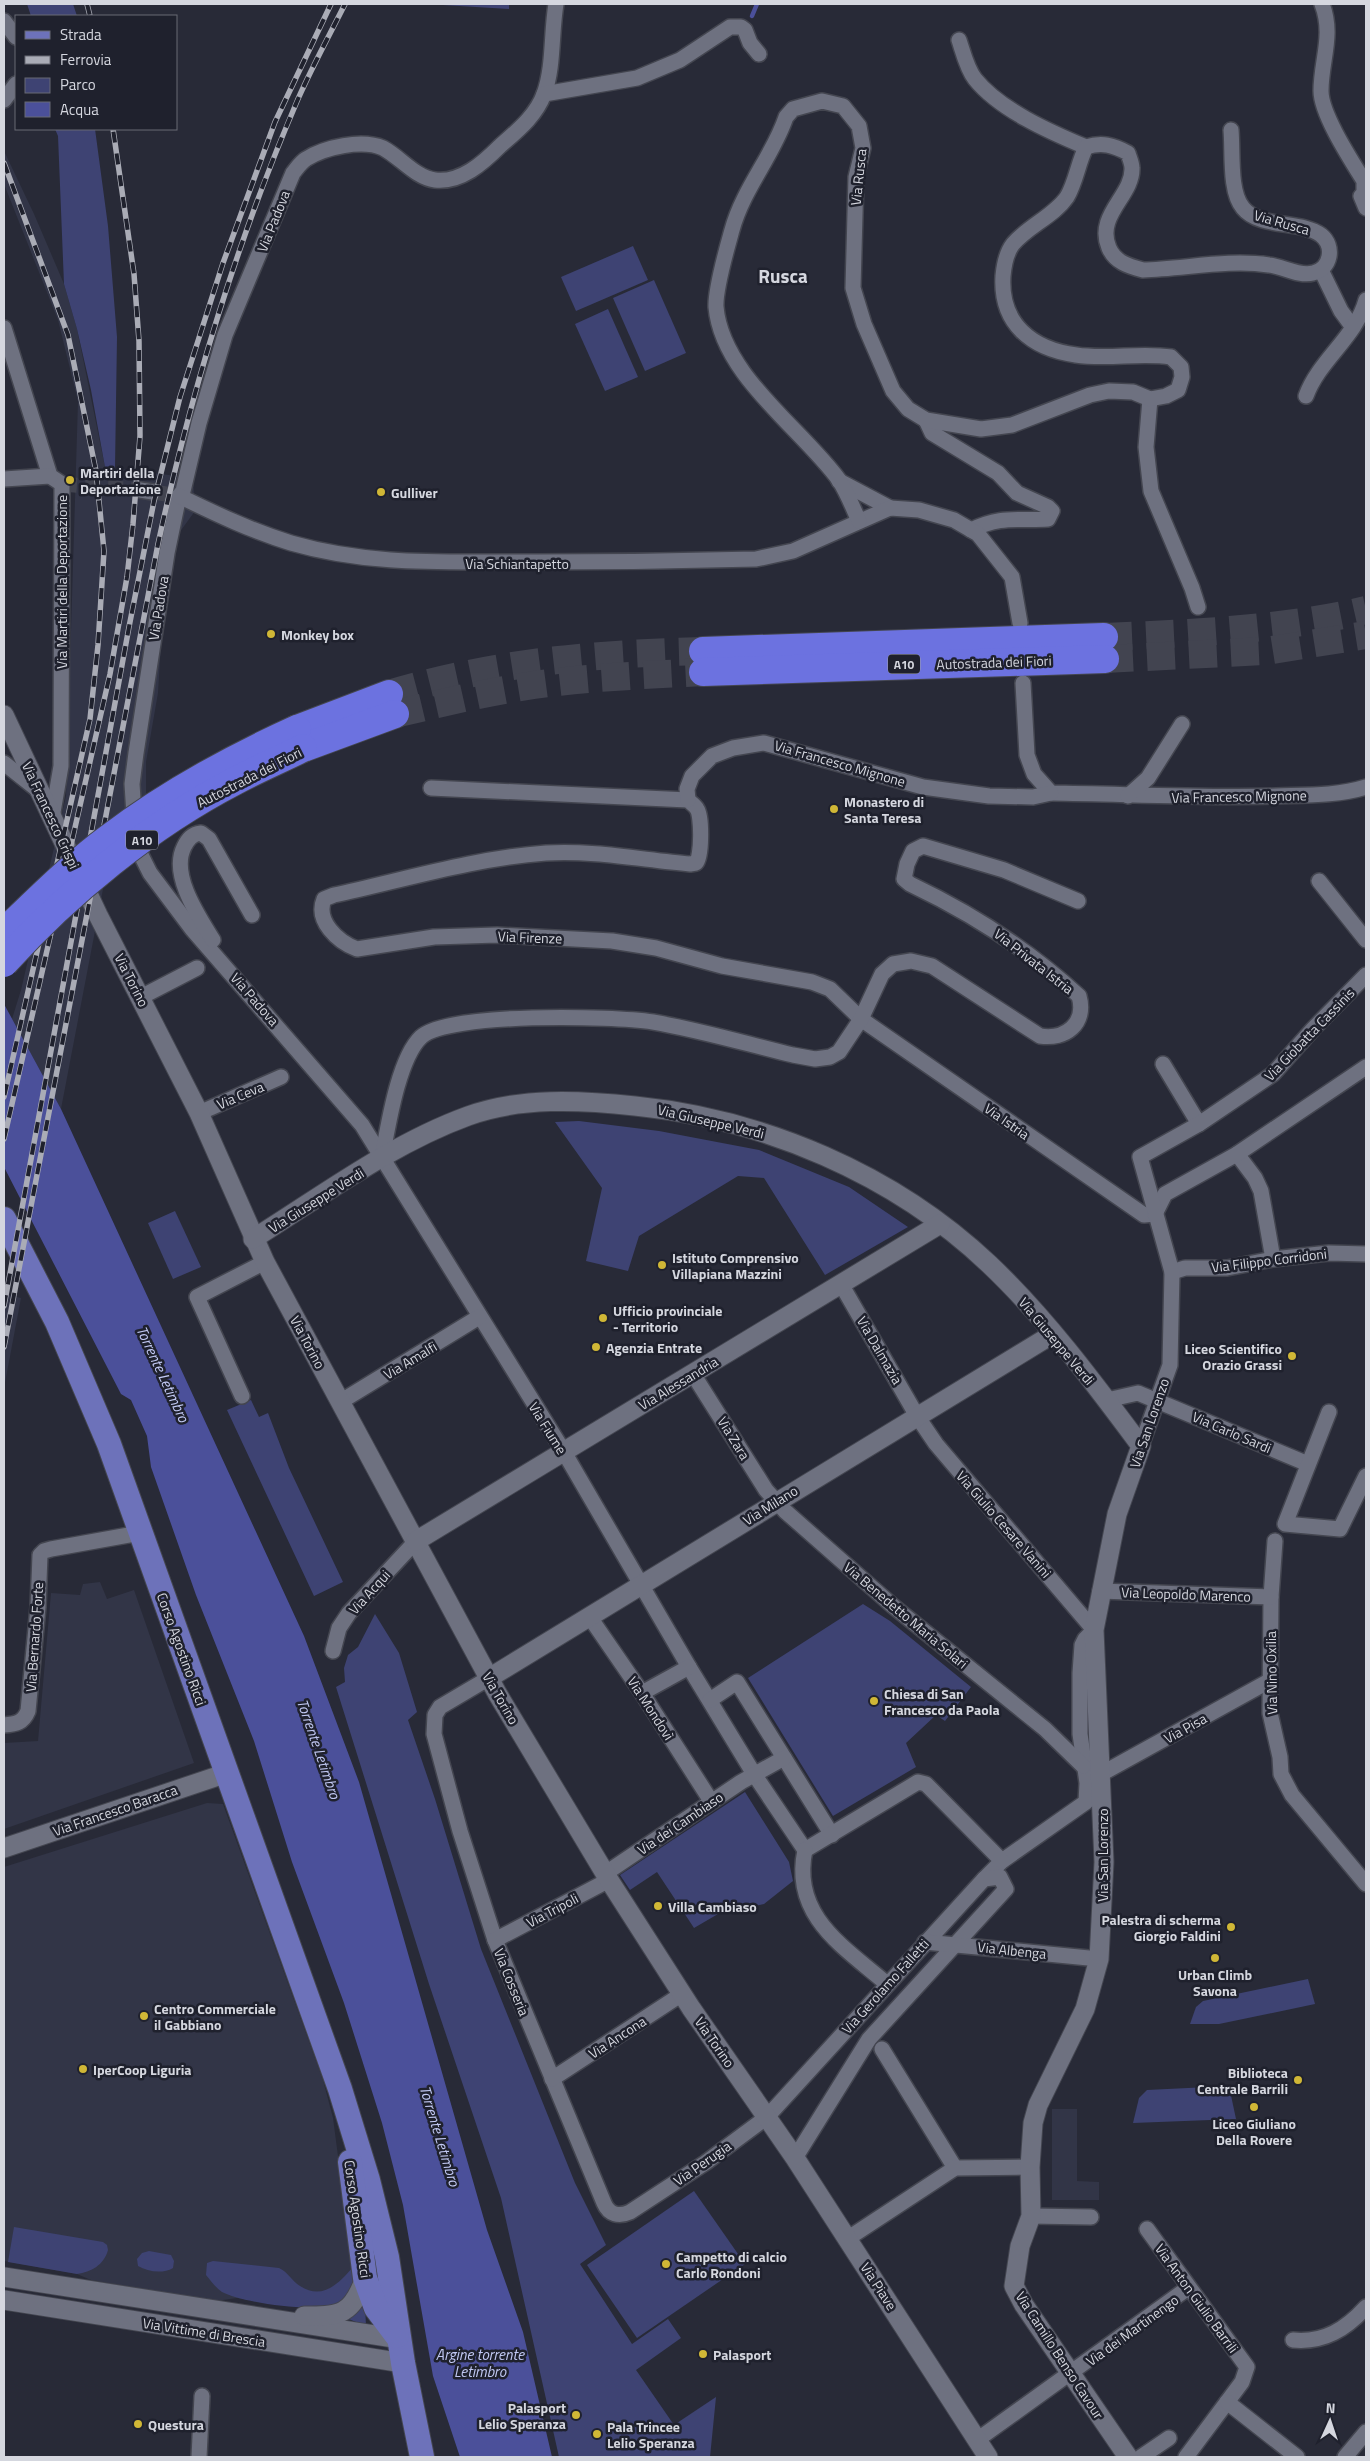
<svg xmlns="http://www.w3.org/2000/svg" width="1370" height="2461" font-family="'Titillium Web',sans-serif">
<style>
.built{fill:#323547}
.green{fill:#3e4373}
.water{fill:#4b509a}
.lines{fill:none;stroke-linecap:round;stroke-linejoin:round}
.stream{stroke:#4b509a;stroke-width:4.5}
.minor-tunnel{stroke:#424450;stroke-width:15;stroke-dasharray:15 8;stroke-linecap:butt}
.motorway-tunnel{stroke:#424450;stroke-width:28;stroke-dasharray:28 14;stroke-linecap:butt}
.minor-casing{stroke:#444650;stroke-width:18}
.tertiary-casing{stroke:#444650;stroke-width:21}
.primary-casing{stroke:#444650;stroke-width:26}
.motorway-casing{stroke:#444650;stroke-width:30}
.minor{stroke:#6e7180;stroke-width:15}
.tertiary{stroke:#6e7180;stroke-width:19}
.primary{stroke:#6d72ba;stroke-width:24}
.motorway{stroke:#6c72e0;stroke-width:28}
.rail-casing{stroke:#aaacb6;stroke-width:5.5}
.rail{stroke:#1f212d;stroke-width:4;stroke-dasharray:11;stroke-linecap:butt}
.motorway-bridge-casing{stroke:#444650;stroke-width:30;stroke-linecap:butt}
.motorway-bridge{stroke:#6c72e0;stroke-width:28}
.poi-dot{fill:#d0b736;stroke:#1f212d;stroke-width:2}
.labels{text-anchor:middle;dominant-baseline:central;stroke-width:5;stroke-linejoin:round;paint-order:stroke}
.shield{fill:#1f212d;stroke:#9ea0aa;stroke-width:1}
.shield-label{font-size:12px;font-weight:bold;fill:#d5d7df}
.street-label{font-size:14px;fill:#d5d7df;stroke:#1f212d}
.poi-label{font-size:14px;font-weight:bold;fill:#d5d7df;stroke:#1f212d;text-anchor:start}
.water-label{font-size:15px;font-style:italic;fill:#c2c9f4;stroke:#1f212d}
.district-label{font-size:19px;font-weight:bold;fill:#d5d7df;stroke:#1f212d}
</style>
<rect width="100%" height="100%" fill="#282a37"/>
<g class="built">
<polygon points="4,151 34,214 64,284 77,329 105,467 193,478 195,511 179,533 161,643 158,693 146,762 146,796 108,863 61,1109 12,1019 21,990 66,796 78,401 58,320 4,184"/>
<polygon points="4,1294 21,1298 4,1388"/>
<polygon points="100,1582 107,1599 134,1590 194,1763 4,1829 4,1743 38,1741 51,1593 80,1595 83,1584"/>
<polygon points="207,1803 223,1804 323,2080 333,2118 354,2278 302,2308 237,2298 216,2301 91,2280 77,2274 4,2261 4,1867"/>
<polygon points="1052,2109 1077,2109 1077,2181 1099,2182 1099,2200 1052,2200"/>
</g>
<g class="green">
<polygon points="27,4 73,4 77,16 31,16"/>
<polygon points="426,4 509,4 509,9"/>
<polygon points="55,129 95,129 108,226 117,337 115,468 105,467 91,390 77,329 64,284 58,136"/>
<polygon points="633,246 648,280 576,311 561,277"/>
<polygon points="654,280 686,353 645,371 613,298"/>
<polygon points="608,309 638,377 605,391 575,324"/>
<polygon points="579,1121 659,1131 759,1150 849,1187 908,1227 825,1275 764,1178 738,1176 639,1236 628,1271 586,1261 602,1188 555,1122"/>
<polygon points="175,1211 201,1267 173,1279 148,1223"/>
<polygon points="251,1400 259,1417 268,1413 289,1468 343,1582 314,1596 227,1410"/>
<polygon points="863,1604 890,1621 971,1687 945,1721 936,1715 906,1743 916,1767 833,1816 748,1678"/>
<polygon points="375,1614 399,1653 417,1712 408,1720 435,1799 481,1949 575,2183 606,2245 580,2264 632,2344 668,2319 681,2338 636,2370 674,2425 716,2397 710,2457 559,2457 501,2198 429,1984 336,1687 345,1682 344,1668 348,1655 358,1647"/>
<polygon points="745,1792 789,1862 793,1881 764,1904 718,1914 694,1928 657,1872 630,1890 620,1875"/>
<polygon points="1308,1979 1315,2004 1219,2024 1190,2024 1196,2007 1203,2001"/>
<polygon points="1229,2086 1236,2119 1133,2123 1139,2098 1147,2090"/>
<polygon points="694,2191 745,2264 637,2338 587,2265"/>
<path d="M14 2227 103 2242 107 2245 108 2250C104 2265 91 2272 77 2274L8 2262Z"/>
<path d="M149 2251 171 2255 174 2261 173 2268C163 2274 148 2272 138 2266L137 2259 142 2253Z"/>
<path d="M213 2261 279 2268C288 2272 292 2281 300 2286 323 2301 339 2283 353 2267 354 2277 355 2292 346 2300 327 2316 243 2303 222 2292 216 2288 211 2281 206 2275L207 2263Z"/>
<polygon points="365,2305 366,2326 346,2318"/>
</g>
<polygon class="water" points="4,1004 61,1109 304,1636 359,1782 487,2230 523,2332 552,2457 460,2457 433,2376 403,2205 382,2123 344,2003 292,1862 254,1741 196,1595 151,1467 147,1436 131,1400 121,1394 4,1167"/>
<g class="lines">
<polyline class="stream" points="752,16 757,4"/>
<g class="minor-tunnel">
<polyline points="62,484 140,490"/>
<polyline points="153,492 179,496"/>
</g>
<g class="motorway-tunnel">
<path d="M1104 637C1193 633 1280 630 1366 610"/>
<polyline points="1105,659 1266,651 1366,635"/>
<path d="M389 694C497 662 590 654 703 651"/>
<path d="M395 714C441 703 487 692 534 685 590 677 647 675 703 672"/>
</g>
<defs>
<g id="minor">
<path d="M556 4C551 33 554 67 544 94 536 116 517 131 500 146 483 163 461 183 435 180 416 178 400 157 383 148 362 139 325 147 306 159 301 162 297 168 293 173L225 335 199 423 183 491 179 496 167 553 136 753 132 784 136 845 150 873 192 929 362 1125 564 1452 689 1667 754 1774 805 1850"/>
<path d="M1322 4C1334 35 1321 60 1321 91 1321 114 1351 160 1364 181V193L1361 196 1366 208"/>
<polyline points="4,21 16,37"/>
<path d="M959 40C963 52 967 69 975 79 1000 110 1050 132 1086 147"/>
<polyline points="544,94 637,78 680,60 730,27 741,27 745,30 750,43 759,54"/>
<polyline points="4,100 16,84"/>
<polyline points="1321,270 1341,311 1352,326"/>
<polyline points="4,328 50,476 62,484 61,766 52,818"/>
<path d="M1306 396C1319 360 1356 337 1366 300"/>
<polyline points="1150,399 1146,447 1151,491 1192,588 1198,607"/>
<path d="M926 420 932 433 998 473 1017 493 1048 507 1052 511 1048 519C1017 521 1002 515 971 530"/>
<polyline points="4,479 50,476"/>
<polyline points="839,481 890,508"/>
<polyline points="140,490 153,492"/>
<path d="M179 496C216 514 252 531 291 543 374 567 452 561 536 562 609 562 683 561 756 559L793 551 890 508 919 510 954 520 978 534 1012 577 1020 623"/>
<path d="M859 521C853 508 847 492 839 480 801 428 722 375 716 307 715 289 727 248 732 230 743 189 773 156 786 117L793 109 822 101 843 106 859 126 863 148 856 177 853 288 864 324 893 391 908 409 926 420 981 429 1012 425 1090 395 1109 391 1133 392 1150 399 1166 396 1178 390 1182 377 1181 367 1171 357C1140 352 1108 360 1076 355 1032 349 1000 324 1003 276 1004 265 1006 253 1013 244 1028 226 1054 216 1067 197 1076 182 1078 163 1086 147 1102 142 1113 145 1128 153 1129 157 1132 163 1132 168 1133 196 1095 215 1109 248 1115 262 1128 266 1143 270 1184 269 1228 259 1269 265 1282 266 1299 277 1313 273 1331 269 1335 246 1321 235 1301 220 1260 229 1243 208 1229 192 1233 152 1231 130"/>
<path d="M1023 683 1027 755 1034 774 1051 793C1126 794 1201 798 1276 796 1306 795 1337 796 1366 787"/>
<polyline points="4,763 39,791"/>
<path d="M431 788 688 800C691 803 695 805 697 809 702 816 702 857 696 863L690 864C643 860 593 850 546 853 475 858 403 880 334 895L324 899C315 921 338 942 357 949L434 937 497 935 612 941 656 948 722 966 812 982 830 989 861 1019 1144 1215 1155 1214"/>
<polyline points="1128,796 1148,778 1182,724"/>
<polyline points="688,800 687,789 692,776 712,756 733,748 764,743 923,787 989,796 1033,797 1051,793"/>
<polyline points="1319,881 1366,940"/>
<path d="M213 940C199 917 170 875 184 847 188 839 192 834 201 833L209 839 252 915"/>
<polyline points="141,997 197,968"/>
<polyline points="1163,1064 1199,1124"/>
<polyline points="199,1113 281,1077"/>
<polyline points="1237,1154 1255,1178 1261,1191 1273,1259"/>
<path d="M382 1158C388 1127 398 1059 421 1037 448 1012 613 1016 653 1022 700 1030 747 1044 793 1055L815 1059 830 1057 839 1052 861 1019 882 974 893 964 911 961 932 966 1040 1036C1065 1040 1087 1024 1079 996 1029 950 971 913 910 884L904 879 907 864 913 851 923 846 1004 870 1078 901"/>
<polyline points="1155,1214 1165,1194 1237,1154 1366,1067"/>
<polyline points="1172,1272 1185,1268 1227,1268 1273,1259 1329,1253 1366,1254"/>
<polyline points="841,1284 917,1416 936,1444 1094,1630 1085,1639 1082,1645 1080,1673 1080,1734 1087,1783 1086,1802 1002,1861 984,1879"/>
<polyline points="693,1374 766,1490 785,1511 893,1606 1045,1729 1083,1766"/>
<polyline points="242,1396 197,1297 265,1262"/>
<polyline points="1107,1400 1138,1393 1308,1464"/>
<polyline points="340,1402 479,1317"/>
<polyline points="1329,1412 1285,1524 1340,1529 1366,1476"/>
<polyline points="1141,1446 1170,1365 1172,1272 1140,1157 1199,1124 1273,1074 1313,1029 1366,975"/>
<polyline points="1275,1541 1271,1597 1270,1713 1280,1757 1281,1774 1292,1795 1366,1884"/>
<polyline points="1100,1591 1271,1597"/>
<polyline points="589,1616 642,1693 711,1801"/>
<polyline points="333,1651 339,1628 349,1613 416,1541"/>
<path d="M489 1678 440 1707 435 1715 434 1734 460 1831 495 1940 604 2203C609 2215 619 2217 630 2212L705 2163 767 2117 984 1879 1000 1877 1006 1889 869 2039 795 2158"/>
<polyline points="642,1693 689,1667"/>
<polyline points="710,1700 737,1682 832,1835"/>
<path d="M4 1725C16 1724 23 1723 28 1711L38 1607 40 1555 44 1551 51 1549 140 1533"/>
<polyline points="1101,1774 1269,1681"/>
<polyline points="805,1850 918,1782 926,1784 1002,1861"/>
<path d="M805 1850C791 1916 844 1947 887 1984"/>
<polyline points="606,1873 741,1782 784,1758"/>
<polyline points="495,1940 609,1880"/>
<polyline points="925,1942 1099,1959"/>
<polyline points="882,2049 955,2168"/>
<polyline points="552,2079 682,1994"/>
<polyline points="1031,2216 1091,2217"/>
<polyline points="1147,2229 1247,2367 1242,2382 1186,2457"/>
<polyline points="847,2239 955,2168 1030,2167"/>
<path d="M1293 2340C1324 2343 1346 2329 1366 2307"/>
<polyline points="1227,2402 1297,2457"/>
<polyline points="977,2440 1188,2288"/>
<polyline points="199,2457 202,2396"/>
<polyline points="1141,2457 1169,2438"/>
<polyline points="1345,2457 1366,2432"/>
</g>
<g id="tertiary">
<polyline points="4,715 98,915 199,1113 265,1262 497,1693 609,1880 691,2008 795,2158 988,2457"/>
<path d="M253 1239C322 1196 391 1144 468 1116 520 1097 580 1100 635 1106 764 1119 894 1174 989 1264 1046 1318 1094 1383 1141 1446L1117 1514 1094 1630 1104 1862 1099 1959 1085 2009 1038 2105 1033 2123 1030 2167 1031 2216 1020 2246 1014 2286 1024 2305 1128 2457"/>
<polyline points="416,1541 940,1224"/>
<polyline points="489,1678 1053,1334"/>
<polyline points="4,1848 227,1773"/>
<polyline points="4,2277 400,2339"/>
<polyline points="4,2300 403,2363"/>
<path d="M304 2316C341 2317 352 2314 365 2278"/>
</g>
<g id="primary">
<polyline points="4,1219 57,1322 109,1444 340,2089 368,2180 387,2257 403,2363 422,2457"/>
<polyline points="350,2162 365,2278 376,2308 397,2336"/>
</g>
<g id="motorway">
<polyline points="703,651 1104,637"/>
<polyline points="703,672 1105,659"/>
<polyline points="297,729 389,694"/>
<polyline points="303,748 395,714"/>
</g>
</defs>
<use href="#minor" class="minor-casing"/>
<use href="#tertiary" class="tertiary-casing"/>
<use href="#primary" class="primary-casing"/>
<use href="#motorway" class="motorway-casing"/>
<use href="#minor" class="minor"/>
<use href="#tertiary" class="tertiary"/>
<use href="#primary" class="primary"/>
<use href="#motorway" class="motorway"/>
<defs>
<g id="rail">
<polyline points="87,4 90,16"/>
<polyline points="4,163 68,335 96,471 104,551 98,645 90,719 4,1097"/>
<polyline points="4,1139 110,674 127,577 133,524 140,436 139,341 134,274 113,129"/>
<polyline points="4,1306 129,627 154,501 180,397 223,263 275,122 331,4"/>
<path d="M4 1347 158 544C191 392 236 243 298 99 312 67 329 36 345 4"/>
</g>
</defs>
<use href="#rail" class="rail-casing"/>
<use href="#rail" class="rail"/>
<defs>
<g id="motorway-bridge">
<path d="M4 932C38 900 71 866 109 838 167 794 231 759 297 729"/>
<path d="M4 963C67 893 150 825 235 781 257 769 281 759 303 748"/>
</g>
</defs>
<use href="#motorway-bridge" class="motorway-bridge-casing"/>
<use href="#motorway-bridge" class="motorway-bridge"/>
</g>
<g class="poi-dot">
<circle cx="70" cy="480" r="5"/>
<circle cx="381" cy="492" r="5"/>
<circle cx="271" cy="634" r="5"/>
<circle cx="834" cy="809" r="5"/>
<circle cx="662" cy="1265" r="5"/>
<circle cx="603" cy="1318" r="5"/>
<circle cx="596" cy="1347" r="5"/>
<circle cx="1292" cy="1356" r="5"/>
<circle cx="874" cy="1701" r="5"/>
<circle cx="658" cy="1906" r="5"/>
<circle cx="1231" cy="1927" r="5"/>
<circle cx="1215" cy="1958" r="5"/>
<circle cx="144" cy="2016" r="5"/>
<circle cx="83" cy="2069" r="5"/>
<circle cx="1298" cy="2080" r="5"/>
<circle cx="1254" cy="2107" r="5"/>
<circle cx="666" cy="2264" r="5"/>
<circle cx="703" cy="2354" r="5"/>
<circle cx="576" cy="2415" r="5"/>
<circle cx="138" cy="2424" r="5"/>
<circle cx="597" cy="2434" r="5"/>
</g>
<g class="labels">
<g class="shield">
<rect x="888" y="654.5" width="32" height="19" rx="4"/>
<rect x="126" y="830.5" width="32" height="19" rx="4"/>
</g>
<g class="shield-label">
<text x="904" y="664">A10</text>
<text x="142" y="840">A10</text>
</g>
<g class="street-label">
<text transform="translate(858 177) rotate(-84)">Via Rusca</text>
<text transform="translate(273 221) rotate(-68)">Via Padova</text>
<text transform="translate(1282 222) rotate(16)">Via Rusca</text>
<text x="517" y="563">Via Schiantapetto</text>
<text transform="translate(61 582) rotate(-90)">Via Martiri della Deportazione</text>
<text transform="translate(158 608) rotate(-81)">Via Padova</text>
<text transform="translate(994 662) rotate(-2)">Autostrada dei Fiori</text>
<text transform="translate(840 763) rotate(16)">Via Francesco Mignone</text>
<text transform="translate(249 777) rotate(-27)">Autostrada dei Fiori</text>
<text transform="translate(1239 796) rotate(-1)">Via Francesco Mignone</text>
<text transform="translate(51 815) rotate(65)">Via Francesco Crispi</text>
<text transform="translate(530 937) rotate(2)">Via Firenze</text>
<text transform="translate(1034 961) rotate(38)">Via Privata Istria</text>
<text transform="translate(132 980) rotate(63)">Via Torino</text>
<text transform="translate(255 999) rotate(49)">Via Padova</text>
<text transform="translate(1309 1034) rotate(-46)">Via Giobatta Cassinis</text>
<text transform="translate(240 1095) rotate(-23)">Via Ceva</text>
<text transform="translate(711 1121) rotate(13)">Via Giuseppe Verdi</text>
<text transform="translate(1007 1121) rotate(35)">Via Istria</text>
<text transform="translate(316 1200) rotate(-32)">Via Giuseppe Verdi</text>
<text transform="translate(1269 1260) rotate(-7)">Via Filippo Corridoni</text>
<text transform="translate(1057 1341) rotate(50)">Via Giuseppe Verdi</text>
<text transform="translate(308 1342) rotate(62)">Via Torino</text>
<text transform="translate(880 1350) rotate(60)">Via Dalmazia</text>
<text transform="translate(410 1360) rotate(-31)">Via Amalfi</text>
<text transform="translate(678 1383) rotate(-31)">Via Alessandria</text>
<text transform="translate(1149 1423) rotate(-71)">Via San Lorenzo</text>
<text transform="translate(548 1428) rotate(58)">Via Fiume</text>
<text transform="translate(1232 1432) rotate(23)">Via Carlo Sardi</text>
<text transform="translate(734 1438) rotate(58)">Via Zara</text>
<text transform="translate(770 1505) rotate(-32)">Via Milano</text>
<text transform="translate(1004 1524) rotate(49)">Via Giulio Cesare Vanini</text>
<text transform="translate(369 1592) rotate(-48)">Via Acqui</text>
<text transform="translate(1186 1594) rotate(2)">Via Leopoldo Marenco</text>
<text transform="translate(906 1615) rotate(40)">Via Benedetto Maria Solari</text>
<text transform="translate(34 1637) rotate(-86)">Via Bernardo Forte</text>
<text transform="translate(182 1649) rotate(70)">Corso Agostino Ricci</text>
<text transform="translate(1271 1673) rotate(-91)">Via Nino Oxilia</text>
<text transform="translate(501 1698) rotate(60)">Via Torino</text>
<text transform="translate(651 1708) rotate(57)">Via Mondovì</text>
<text transform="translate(1185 1728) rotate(-29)">Via Pisa</text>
<text transform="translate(115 1810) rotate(-19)">Via Francesco Baracca</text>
<text transform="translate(680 1823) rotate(-34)">Via dei Cambiaso</text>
<text transform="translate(1102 1855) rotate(-90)">Via San Lorenzo</text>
<text transform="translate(552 1910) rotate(-28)">Via Tripoli</text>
<text transform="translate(1012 1950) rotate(6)">Via Albenga</text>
<text transform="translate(512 1982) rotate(68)">Via Cosseria</text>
<text transform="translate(885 1986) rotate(-48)">Via Gerolamo Falletti</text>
<text transform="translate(617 2037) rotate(-33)">Via Ancona</text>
<text transform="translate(715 2042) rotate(55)">Via Torino</text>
<text transform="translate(702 2163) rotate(-35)">Via Perugia</text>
<text transform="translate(358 2219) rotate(82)">Corso Agostino Ricci</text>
<text transform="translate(879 2286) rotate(57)">Via Piave</text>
<text transform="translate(1197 2298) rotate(54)">Via Anton Giulio Barrili</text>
<text transform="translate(1132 2330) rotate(-36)">Via dei Martinengo</text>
<text transform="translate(204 2332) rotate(9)">Via Vittime di Brescia</text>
<text transform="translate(1060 2355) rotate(57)">Via Camillo Benso Cavour</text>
</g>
<g class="poi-label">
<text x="80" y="472">Martiri della<tspan x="80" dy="16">Deportazione</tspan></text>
<text x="391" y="492">Gulliver</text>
<text x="281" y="634">Monkey box</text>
<text x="844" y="801">Monastero di<tspan x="844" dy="16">Santa Teresa</tspan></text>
<text x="672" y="1257">Istituto Comprensivo<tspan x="672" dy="16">Villapiana Mazzini</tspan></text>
<text x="613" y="1310">Ufficio provinciale<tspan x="613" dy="16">- Territorio</tspan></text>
<text x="606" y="1347">Agenzia Entrate</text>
<text x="1282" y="1348" text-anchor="end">Liceo Scientifico<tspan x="1282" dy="16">Orazio Grassi</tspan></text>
<text x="884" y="1693">Chiesa di San<tspan x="884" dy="16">Francesco da Paola</tspan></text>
<text x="668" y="1906">Villa Cambiaso</text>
<text x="1221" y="1919" text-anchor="end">Palestra di scherma<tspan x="1221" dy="16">Giorgio Faldini</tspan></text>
<text x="1215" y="1974" text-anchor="middle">Urban Climb<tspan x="1215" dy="16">Savona</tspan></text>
<text x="154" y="2008">Centro Commerciale<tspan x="154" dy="16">il Gabbiano</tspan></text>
<text x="93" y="2069">IperCoop Liguria</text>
<text x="1288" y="2072" text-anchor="end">Biblioteca<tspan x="1288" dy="16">Centrale Barrili</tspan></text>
<text x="1254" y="2123" text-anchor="middle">Liceo Giuliano<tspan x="1254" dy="16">Della Rovere</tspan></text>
<text x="676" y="2256">Campetto di calcio<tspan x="676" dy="16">Carlo Rondoni</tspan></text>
<text x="713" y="2354">Palasport</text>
<text x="566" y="2407" text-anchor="end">Palasport<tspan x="566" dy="16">Lelio Speranza</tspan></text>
<text x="148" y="2424">Questura</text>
<text x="607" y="2426">Pala Trincee<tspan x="607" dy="16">Lelio Speranza</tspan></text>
</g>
<g class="water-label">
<text transform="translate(163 1374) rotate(65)">Torrente Letimbro</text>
<text transform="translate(319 1749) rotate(71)">Torrente Letimbro</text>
<text transform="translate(440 2136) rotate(73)">Torrente Letimbro</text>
<text x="480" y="2354">Argine torrente<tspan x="480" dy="17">Letimbro</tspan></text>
</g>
<g class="district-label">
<text x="783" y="275">Rusca</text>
</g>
</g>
<rect width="1370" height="2461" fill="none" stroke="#d5d7df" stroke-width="10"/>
<rect x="15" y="15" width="162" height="115" fill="#1f212d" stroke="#686a74"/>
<rect x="25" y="31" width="25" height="8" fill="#6d72ba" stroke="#686a74"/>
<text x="60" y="40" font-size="15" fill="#d5d7df">Strada</text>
<rect x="25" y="56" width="25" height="8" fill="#aaacb6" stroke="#686a74"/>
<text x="60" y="65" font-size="15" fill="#d5d7df">Ferrovia</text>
<rect x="25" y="78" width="25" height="15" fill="#3e4373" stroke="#686a74"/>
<text x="60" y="90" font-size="15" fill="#d5d7df">Parco</text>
<rect x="25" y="102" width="25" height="15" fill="#4b509a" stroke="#686a74"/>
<text x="60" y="115" font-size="15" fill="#d5d7df">Acqua</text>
<g transform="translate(1330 2421) rotate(3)" stroke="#1f212d" stroke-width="4" paint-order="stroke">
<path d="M0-4L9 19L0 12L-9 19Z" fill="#d5d7df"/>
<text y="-8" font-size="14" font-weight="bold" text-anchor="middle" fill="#d5d7df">N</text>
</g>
</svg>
